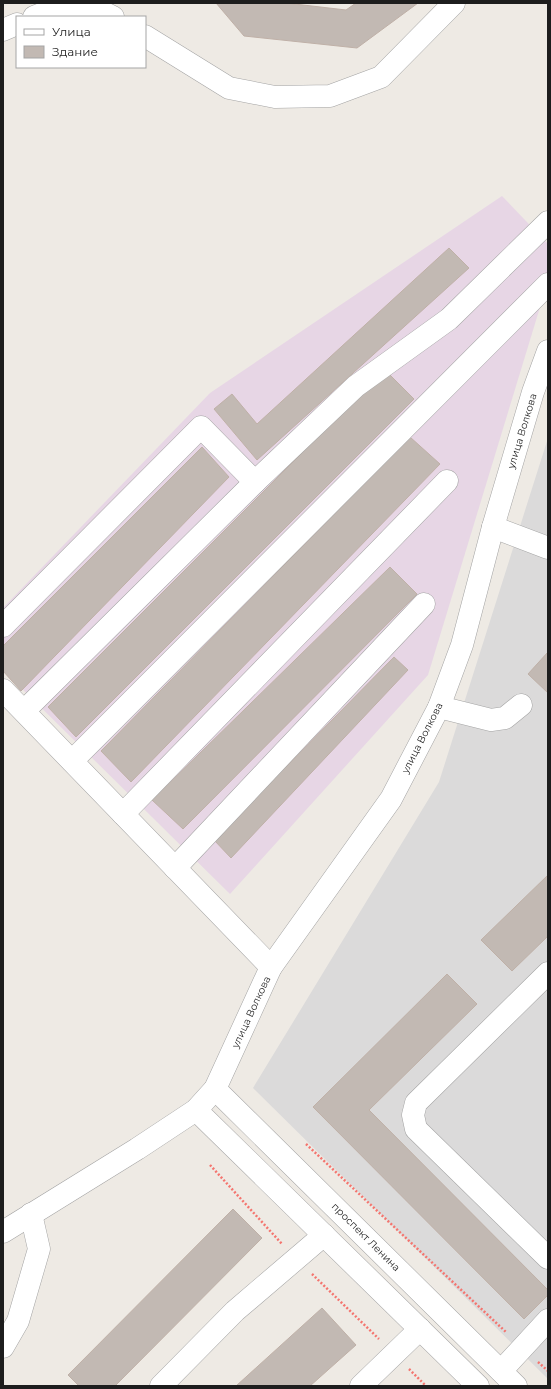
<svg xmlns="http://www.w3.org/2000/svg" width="551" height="1389" font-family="Montserrat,sans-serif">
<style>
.residential{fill:#dbdada}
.industrial{fill:#e7d6e5}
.building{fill:#c2b9b3;stroke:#bfb0a7}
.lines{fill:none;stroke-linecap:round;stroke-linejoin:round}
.minor-casing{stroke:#a4a4a4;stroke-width:23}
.path{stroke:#f4756f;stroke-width:2.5;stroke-dasharray:2 2;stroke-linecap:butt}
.minor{stroke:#fff;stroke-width:22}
.labels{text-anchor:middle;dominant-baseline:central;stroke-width:3;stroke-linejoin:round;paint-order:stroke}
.street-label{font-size:10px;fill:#1d1d1d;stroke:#fff}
</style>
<rect width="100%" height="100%" fill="#eeeae4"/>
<polygon class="residential" points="548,438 548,1379 253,1088 439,782"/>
<polygon class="industrial" points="502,196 548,244 548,281 428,675 230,894 3,670 3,608 210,393"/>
<g class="building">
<polygon points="216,3 286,3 346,10 356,3 418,3 357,48 244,36"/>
<polygon points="449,248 469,268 257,460 214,409 232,394 257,424"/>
<polygon points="385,370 414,399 76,737 48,707"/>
<polygon points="410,437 440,464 131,782 101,751"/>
<polygon points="202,447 229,477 21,691 3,671 3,646"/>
<polygon points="390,567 417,594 183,829 152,800"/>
<polygon points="548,652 548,693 528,674"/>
<polygon points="394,657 408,670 231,858 214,840"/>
<polygon points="548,875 548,936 512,971 481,940"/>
<polygon points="447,974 477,1004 369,1110 548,1290 548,1295 524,1319 313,1107"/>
<polygon points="233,1209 262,1238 115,1386 79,1386 68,1375"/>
<polygon points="322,1308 356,1345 310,1386 236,1386"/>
</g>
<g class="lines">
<defs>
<g id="minor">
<polyline points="34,17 56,8 107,14 113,17"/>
<polyline points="3,30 17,24"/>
<polyline points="145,36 229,88 275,97 330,96 381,77 454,3"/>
<polyline points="493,527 548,548"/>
<polyline points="3,626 201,427 255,482"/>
<polyline points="3,690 271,967"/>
<polyline points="439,707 491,720 505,718 521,705"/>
<polyline points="24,711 255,482 356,386 449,319 548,222"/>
<polyline points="72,761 548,284"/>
<polyline points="123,814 447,481"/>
<polyline points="175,868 424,604"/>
<polyline points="548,973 416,1103 413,1115 416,1129 548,1258"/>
<polyline points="215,1089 516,1386"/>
<polyline points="196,1110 478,1386"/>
<polyline points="3,1232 137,1149 196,1110 215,1089 271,967 391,799 439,707 462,645 493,527 533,392 548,351"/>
<polyline points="3,1347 18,1321 39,1249 31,1214"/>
<polyline points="501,1371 548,1320"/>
<polyline points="161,1386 235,1311 324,1235"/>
<polyline points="361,1386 420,1329"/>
</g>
</defs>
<use href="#minor" class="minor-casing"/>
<g class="path">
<polyline points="306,1144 507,1333"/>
<polyline points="210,1165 282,1244"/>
<polyline points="312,1274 379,1339"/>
<polyline points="538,1362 548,1371"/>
<polyline points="409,1369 426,1386"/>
</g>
<use href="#minor" class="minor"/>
</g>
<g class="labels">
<g class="street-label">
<text transform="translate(522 431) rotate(-73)">улица Волкова</text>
<text transform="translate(422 738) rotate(-63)">улица Волкова</text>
<text transform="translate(251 1012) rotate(-65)">улица Волкова</text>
<text transform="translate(366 1237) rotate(45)">проспект Ленина</text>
</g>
</g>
<rect width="551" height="1389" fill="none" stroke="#1d1d1d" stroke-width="8"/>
<rect x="16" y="16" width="130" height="52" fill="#ffffff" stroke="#a5a5a5"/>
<rect x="24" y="29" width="20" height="6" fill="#ffffff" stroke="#a5a5a5"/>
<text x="52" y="36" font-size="12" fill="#1d1d1d">Улица</text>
<rect x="24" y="46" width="20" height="12" fill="#c2b9b3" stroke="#a5a5a5"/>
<text x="52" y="56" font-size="12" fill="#1d1d1d">Здание</text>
</svg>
